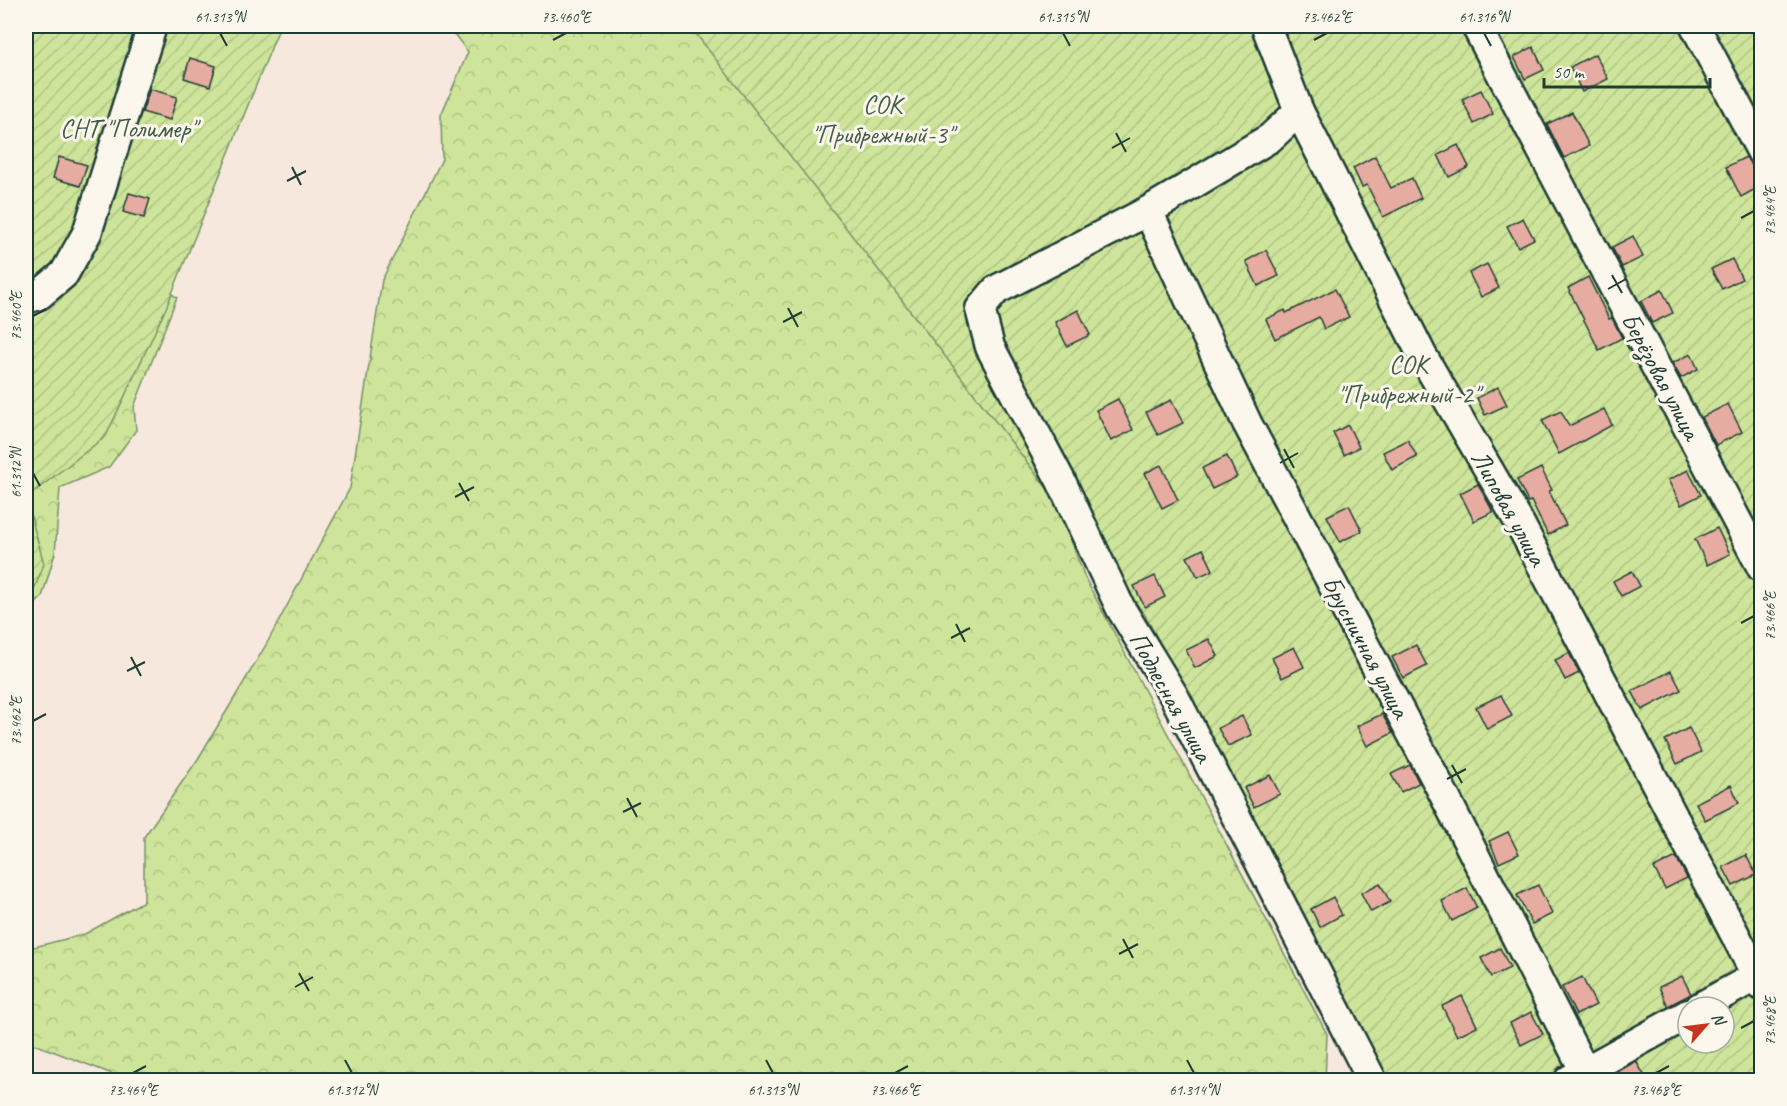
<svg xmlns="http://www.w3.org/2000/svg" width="1787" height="1106" font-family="Caveat,sans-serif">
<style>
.forest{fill:url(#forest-crowns);stroke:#769067;stroke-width:1.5}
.garden{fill:url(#garden-furrows);stroke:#769067;stroke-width:1.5;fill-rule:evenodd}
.building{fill:#e6aca1;stroke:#1f3d34;stroke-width:1.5}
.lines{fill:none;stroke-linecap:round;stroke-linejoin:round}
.minor-casing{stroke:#1f3d34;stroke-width:33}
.minor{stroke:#fbf7ec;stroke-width:28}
.ticks{fill:none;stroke:#1f3d34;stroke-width:2}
.labels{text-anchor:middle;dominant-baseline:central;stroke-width:6;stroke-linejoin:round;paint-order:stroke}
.park-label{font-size:26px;fill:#425e48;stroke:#fbf7ec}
.street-label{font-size:26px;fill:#1f3d34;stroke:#fbf7ec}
.neatline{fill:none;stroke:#1f3d34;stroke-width:2}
.ticks-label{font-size:15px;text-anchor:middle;fill:#1f3d34}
</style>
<defs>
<pattern id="forest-crowns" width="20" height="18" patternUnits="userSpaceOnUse" patternTransform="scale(1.5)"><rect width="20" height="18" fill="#cde49a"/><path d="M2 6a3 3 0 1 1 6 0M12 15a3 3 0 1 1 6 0" fill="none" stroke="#b0c485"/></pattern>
<pattern id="garden-furrows" width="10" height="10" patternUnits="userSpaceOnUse" patternTransform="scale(1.5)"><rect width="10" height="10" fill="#cde49a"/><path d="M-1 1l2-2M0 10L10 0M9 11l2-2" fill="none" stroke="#b0c485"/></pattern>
</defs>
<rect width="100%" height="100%" fill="#f7e8dd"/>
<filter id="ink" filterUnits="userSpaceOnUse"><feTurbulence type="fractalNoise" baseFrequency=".0167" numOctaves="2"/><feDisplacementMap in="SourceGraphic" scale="12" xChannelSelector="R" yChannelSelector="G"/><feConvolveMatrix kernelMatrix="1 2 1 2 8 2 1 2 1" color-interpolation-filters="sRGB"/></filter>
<g filter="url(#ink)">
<g class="forest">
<polygon points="436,26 1205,26 1048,478 1085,578 1327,1034 1325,1080 128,1080 26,1041 26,949 85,934 144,901 144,837 198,759 266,645 350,488 382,280 442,159 441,115 468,52 455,35"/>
<polygon points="101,256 177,297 134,407 136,430 109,467 60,488 55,553 42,597 26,613 26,342"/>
</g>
<g class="garden">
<polygon points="26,26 280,26 166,308 106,436 26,498 44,564 26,610"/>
<path d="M690 26H1761V1080H1389L1145 615ZM1688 1007H1724V1043H1688Z"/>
</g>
<g class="building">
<polygon points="1533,47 1544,70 1525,79 1514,57"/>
<polygon points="1595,54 1608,79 1582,92 1570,67"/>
<polygon points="190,58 216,66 210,86 184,78"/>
<polygon points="150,89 177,97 170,120 142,112"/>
<polygon points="1481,90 1493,114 1474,124 1462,99"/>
<polygon points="1572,112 1589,146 1564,158 1547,124"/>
<polygon points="1458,145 1469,167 1449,177 1438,155"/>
<polygon points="1375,156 1391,188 1412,178 1421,198 1383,217 1367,185 1362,187 1353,168"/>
<polygon points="59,157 87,165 80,186 53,178"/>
<polygon points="1746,157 1755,168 1761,180 1761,186 1741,197 1726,167"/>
<polygon points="129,193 150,199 144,218 123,212"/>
<polygon points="1523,218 1534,239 1518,247 1507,226"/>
<polygon points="1633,236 1643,257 1622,267 1612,247"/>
<polygon points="1266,250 1279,276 1258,286 1246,261"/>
<polygon points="1732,259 1742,279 1722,289 1711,269"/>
<polygon points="1487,264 1499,288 1481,297 1469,273"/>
<polygon points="1588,277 1609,319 1612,318 1622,338 1599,350 1568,288"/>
<polygon points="1335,289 1349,317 1324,329 1319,317 1275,339 1266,319 1285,310 1286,313"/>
<polygon points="1662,290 1673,313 1652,323 1641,301"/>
<polygon points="1078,310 1090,335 1067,346 1055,322"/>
<polygon points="1691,354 1698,369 1681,378 1672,363"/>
<polygon points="1498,387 1507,405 1485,415 1477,398"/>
<polygon points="1118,399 1133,430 1111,441 1096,410"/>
<polygon points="1171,400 1183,423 1158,435 1146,412"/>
<polygon points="1728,404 1742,432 1716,445 1702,417"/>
<polygon points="1604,409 1612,425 1559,454 1542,420 1561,411 1569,426"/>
<polygon points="1348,425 1359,447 1344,455 1333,433"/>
<polygon points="1408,440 1417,457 1392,470 1383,452"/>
<polygon points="1227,456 1237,477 1212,489 1202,468"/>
<polygon points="1161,465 1178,500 1162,508 1145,473"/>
<polygon points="1541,468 1552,490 1549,491 1566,525 1548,535 1531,501 1528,502 1517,480"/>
<polygon points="1688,470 1701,495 1681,505 1668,480"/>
<polygon points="1478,484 1493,512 1474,521 1460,493"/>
<polygon points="1349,505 1362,531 1340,542 1327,516"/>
<polygon points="1717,528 1730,554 1707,565 1695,539"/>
<polygon points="1203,549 1213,570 1198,577 1187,557"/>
<polygon points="1632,571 1640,586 1621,596 1613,581"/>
<polygon points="1155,576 1165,597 1145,607 1134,586"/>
<polygon points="1209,639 1218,656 1195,668 1186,650"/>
<polygon points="1416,645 1427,666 1403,678 1392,657"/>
<polygon points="1294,647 1304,667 1282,678 1272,658"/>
<polygon points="1569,653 1579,673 1565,680 1555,660"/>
<polygon points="1671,671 1681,690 1642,710 1632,691"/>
<polygon points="1501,695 1512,716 1487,729 1476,707"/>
<polygon points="1382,714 1393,733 1367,746 1357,726"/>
<polygon points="1242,716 1252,735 1228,746 1218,728"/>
<polygon points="1689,728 1701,752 1677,764 1665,740"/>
<polygon points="1410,765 1419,783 1401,792 1391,774"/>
<polygon points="1270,775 1280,794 1254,807 1244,788"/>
<polygon points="1731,785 1739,803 1705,820 1696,803"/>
<polygon points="1508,832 1519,854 1499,863 1489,841"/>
<polygon points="1746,855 1756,875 1733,886 1723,867"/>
<polygon points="1676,857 1687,878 1665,889 1654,868"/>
<polygon points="1380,883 1390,902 1371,912 1361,893"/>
<polygon points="1538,885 1552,914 1532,924 1517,895"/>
<polygon points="1467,888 1477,908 1452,921 1442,901"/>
<polygon points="1333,897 1342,915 1320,927 1311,909"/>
<polygon points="1500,948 1510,968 1491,977 1481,958"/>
<polygon points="1682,976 1691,994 1668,1006 1659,987"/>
<polygon points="1582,977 1596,1005 1576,1015 1562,987"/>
<polygon points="1462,996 1477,1026 1457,1036 1442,1006"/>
<polygon points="1531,1012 1543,1034 1521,1045 1510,1023"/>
<polygon points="1636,1061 1647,1080 1605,1080 1605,1079"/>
</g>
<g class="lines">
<defs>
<g id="minor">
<polyline points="1268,26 1267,29 1299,111 1422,355 1519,522 1762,986"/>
<polyline points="1476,26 1762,568"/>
<polyline points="1695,26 1762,153"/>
<polyline points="1299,111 1270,138 1148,211 996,290 980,309 990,347 1061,481 1121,609 1174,696 1372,1080"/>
<polyline points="1148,211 1247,423 1440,787 1589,1080"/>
<polyline points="26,299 39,295 64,274 87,233 152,26"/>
<polyline points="1700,1007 1762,973"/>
<polyline points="1569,1080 1688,1014"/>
</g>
</defs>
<use href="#minor" class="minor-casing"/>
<use href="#minor" class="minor"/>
</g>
</g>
<path class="ticks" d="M220 33 227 46M1063 33 1070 46M1484 33 1491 46M553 40 566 33M1314 40 1327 33M1116 133 1126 152M1112 148 1130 138M292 167 301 185M287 181 306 171M1741 218 1754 211M1612 275 1622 293M1608 289 1626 279M788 308 798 327M33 316 46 309M783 322 802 312M1284 449 1294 468M1280 463 1298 453M33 473 40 486M459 483 469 501M455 497 474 487M1741 623 1754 616M956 624 965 642M951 638 970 628M131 657 141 676M127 671 145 662M33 721 46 714M1452 765 1462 783M1447 779 1466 769M627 798 637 817M623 812 641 803M1123 939 1133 958M1119 954 1138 944M299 973 309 991M295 987 313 977M1741 1028 1754 1021M345 1060 352 1073M766 1060 773 1073M1187 1060 1194 1073M133 1073 146 1066M895 1073 908 1066M1656 1073 1669 1066"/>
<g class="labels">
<g class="park-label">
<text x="882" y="104">СОК<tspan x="882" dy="30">"Прибрежный-3"</tspan></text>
<text x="128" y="128">СНТ "Полимер"</text>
<text x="1408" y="364">СОК<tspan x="1408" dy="30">"Прибрежный-2"</tspan></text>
</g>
<g class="street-label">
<text transform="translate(1661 376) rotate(62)">Берёзовая улица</text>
<text transform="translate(1509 508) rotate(61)">Липовая улица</text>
<text transform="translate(1366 647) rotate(62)">Брусничная улица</text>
<text transform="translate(1171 697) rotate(61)">Подлесная улица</text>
</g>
</g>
<rect width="1787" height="1106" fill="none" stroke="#fbf7ec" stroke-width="66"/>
<g transform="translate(1706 1025) rotate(62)"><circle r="28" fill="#fbf7ec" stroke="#a3ada2" stroke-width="1.5"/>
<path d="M0-4.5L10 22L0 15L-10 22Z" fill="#c8321e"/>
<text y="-9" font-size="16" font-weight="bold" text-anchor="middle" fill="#1f3d34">N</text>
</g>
<path d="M1544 78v9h166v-9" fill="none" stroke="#1f3d34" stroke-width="3"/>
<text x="1553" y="78" font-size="18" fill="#1f3d34" stroke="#fbf7ec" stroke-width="4.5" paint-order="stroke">50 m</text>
<rect x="33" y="33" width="1721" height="1040" class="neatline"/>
<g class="ticks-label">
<text x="220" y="22">61.313°N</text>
<text x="566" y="22">73.460°E</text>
<text x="1063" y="22">61.315°N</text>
<text x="1327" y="22">73.462°E</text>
<text x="1484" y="22">61.316°N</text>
<text transform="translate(1770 211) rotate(-90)" y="5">73.464°E</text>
<text transform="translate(16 316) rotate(-90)" y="5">73.460°E</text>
<text transform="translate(16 473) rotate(-90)" y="5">61.312°N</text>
<text transform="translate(1770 616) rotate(-90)" y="5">73.466°E</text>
<text transform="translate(16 721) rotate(-90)" y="5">73.462°E</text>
<text transform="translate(1770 1021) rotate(-90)" y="5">73.468°E</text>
<text x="133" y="1095">73.464°E</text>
<text x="352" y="1095">61.312°N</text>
<text x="773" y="1095">61.313°N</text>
<text x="895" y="1095">73.466°E</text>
<text x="1194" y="1095">61.314°N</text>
<text x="1656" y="1095">73.468°E</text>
</g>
</svg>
